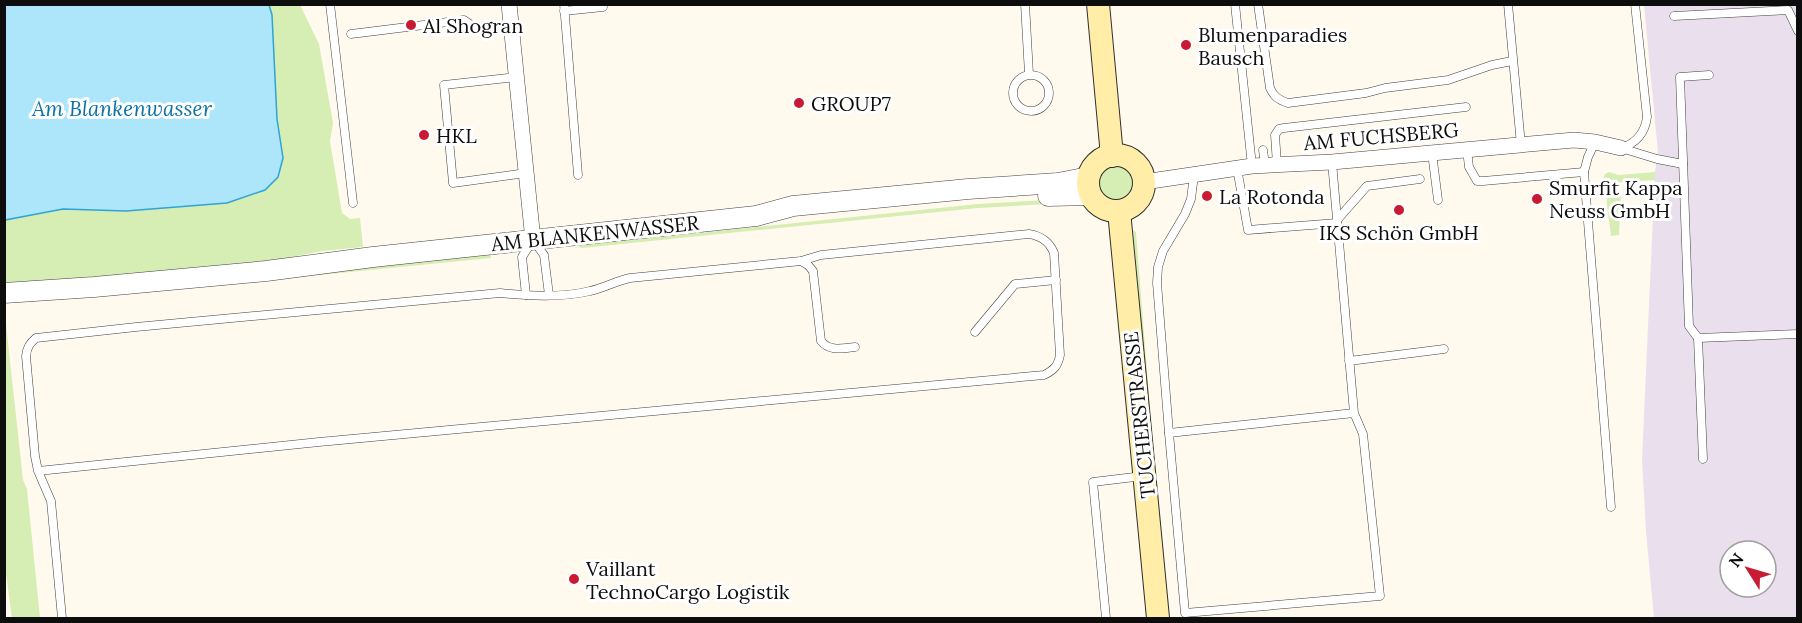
<svg xmlns="http://www.w3.org/2000/svg" width="1802" height="623" font-family="Lora,serif">
<style>
.industrial{fill:#eae0ed;fill-rule:evenodd}
.green{fill:#d6edb3}
.water{fill:#ade5fb;stroke:#2ea4d8;stroke-width:1.5}
.lines{fill:none;stroke-linecap:round;stroke-linejoin:round}
.service-casing{stroke:#404040;stroke-width:9}
.minor-casing{stroke:#404040;stroke-width:16}
.tertiary-casing{stroke:#404040;stroke-width:21}
.secondary-casing{stroke:#2f2f2f;stroke-width:24}
.service{stroke:#fff;stroke-width:8}
.minor{stroke:#fff;stroke-width:15}
.tertiary{stroke:#fff;stroke-width:20}
.secondary{stroke:#ffeda8;stroke-width:22}
.poi-dot{fill:#c81a32;stroke:#fff;stroke-width:2}
.labels{text-anchor:middle;dominant-baseline:central;stroke-width:6;stroke-linejoin:round;paint-order:stroke}
.poi-label{font-size:20px;fill:#0d0d0d;stroke:#fff;text-anchor:start}
.street-label{font-size:20px;fill:#0d0d0d;stroke:#fff}
.water-label{font-size:21px;font-style:italic;fill:#0c72a8;stroke:#fff}
</style>
<rect width="100%" height="100%" fill="#fffaed"/>
<path class="industrial" d="M1644 5H1797V618H1654L1646 532 1642 459 1655 172 1658 153ZM1730 551H1766V587H1730Z"/>
<g class="green">
<polygon points="269,5 300,5 319,44 333,123 330,141 342,213 350,219 360,218 363,247 322,251 251,265 5,285 5,220 63,209 126,211 227,203 265,190 283,158 277,119 272,16"/>
<circle cx="1116" cy="184" r="20"/>
<path d="M1609 172 1619 175 1655 172V180L1622 182 1620 183V187H1612L1613 193H1621L1619 235 1611 236C1610 224 1605 199 1607 190L1610 189 1612 184H1605L1603 179 1605 174Z"/>
<polygon points="1067,199 1066,203 978,208 582,248 578,247 583,245 978,204"/>
<polygon points="1133,230 1136,232 1152,435 1169,618 1167,618"/>
<polygon points="491,254 491,258 97,297 7,303 7,300 97,294"/>
<polygon points="5,315 23,480 27,489 40,618 12,618 4,559"/>
</g>
<polygon class="water" points="5,4 269,5 272,15 277,119 283,158 278,177 265,190 227,203 126,211 63,209 5,220"/>
<g class="lines">
<defs>
<g id="service">
<polyline points="330,4 353,203"/>
<polyline points="564,4 578,175"/>
<polyline points="1025,4 1029,74"/>
<polyline points="1235,4 1252,166"/>
<path d="M1258 4 1270 88C1274 97 1279 100 1288 103L1366 93 1385 88 1448 80 1492 65 1512 61"/>
<polyline points="1508,4 1521,145"/>
<polyline points="564,11 603,7"/>
<polyline points="1674,16 1788,10 1798,31"/>
<polyline points="351,34 464,20 477,29 511,25"/>
<circle cx="1031" cy="93" r="18"/>
<polyline points="1709,75 1680,77 1689,326 1698,338 1798,334"/>
<polyline points="516,77 444,85 453,183 526,173"/>
<polyline points="1595,142 1588,157 1584,172 1611,507"/>
<path d="M1621 148C1637 143 1645 133 1647 117L1635 4"/>
<polyline points="1621,148 1657,159 1683,164"/>
<polyline points="1263,150 1265,165"/>
<polyline points="1467,150 1469,167 1477,181 1483,181 1584,172"/>
<polyline points="1432,153 1438,200"/>
<polyline points="1332,162 1354,413 1363,434 1380,596 1185,613 1169,433 1354,413"/>
<polyline points="1277,164 1275,135 1279,129 1284,128 1466,107"/>
<polyline points="1237,168 1248,230 1337,223"/>
<polyline points="1337,220 1367,186 1420,179"/>
<path d="M801 261 808 265 813 271 821 341C830 352 843 348 855 347"/>
<polyline points="526,295 522,257 533,240 544,255 549,295"/>
<polyline points="975,332 1015,284 1056,280"/>
<polyline points="1698,338 1703,459"/>
<polyline points="1349,361 1444,349"/>
<polyline points="1169,433 1157,283 1158,267 1163,251 1185,214 1191,199 1194,175"/>
<path d="M38 471 319 442 1044 375C1054 370 1058 366 1060 355L1054 253C1049 241 1041 236 1029 234L821 255 801 261 630 278C616 281 604 288 590 291 562 298 528 296 500 293L136 327 36 338C30 343 27 347 26 356L35 456 38 471 51 501 62 618"/>
<polyline points="1106,618 1093,482 1143,476"/>
</g>
<g id="minor">
<polyline points="509,4 533,240"/>
<polyline points="1144,182 1252,166 1332,162 1574,140 1595,142 1621,148"/>
</g>
<g id="tertiary">
<polyline points="1048,196 1091,195"/>
<polyline points="4,293 94,287 266,271 373,257 756,216 793,206 968,189 1058,183 1089,177"/>
</g>
<g id="secondary">
<polyline points="1098,4 1112,156"/>
<circle cx="1116" cy="183" r="28"/>
<polyline points="1119,211 1158,618"/>
</g>
</defs>
<use href="#service" class="service-casing"/>
<use href="#minor" class="minor-casing"/>
<use href="#tertiary" class="tertiary-casing"/>
<use href="#secondary" class="secondary-casing"/>
<use href="#service" class="service"/>
<use href="#minor" class="minor"/>
<use href="#tertiary" class="tertiary"/>
<use href="#secondary" class="secondary"/>
</g>
<g class="poi-dot">
<circle cx="411" cy="25" r="6"/>
<circle cx="1186" cy="45" r="6"/>
<circle cx="799" cy="103" r="6"/>
<circle cx="424" cy="135" r="6"/>
<circle cx="1207" cy="196" r="6"/>
<circle cx="1537" cy="199" r="6"/>
<circle cx="1399" cy="210" r="6"/>
<circle cx="574" cy="579" r="6"/>
</g>
<g class="labels">
<g class="poi-label">
<text x="423" y="25">Al Shogran</text>
<text x="1198" y="34">Blumenparadies<tspan x="1198" dy="23">Bausch</tspan></text>
<text x="811" y="103">GROUP7</text>
<text x="436" y="135">HKL</text>
<text x="1549" y="187">Smurfit Kappa<tspan x="1549" dy="23">Neuss GmbH</tspan></text>
<text x="1219" y="196">La Rotonda</text>
<text x="1399" y="232" text-anchor="middle">IKS Schön GmbH</text>
<text x="586" y="568">Vaillant<tspan x="586" dy="23">TechnoCargo Logistik</tspan></text>
</g>
<g class="street-label">
<text transform="translate(1381 136) rotate(-5)">AM FUCHSBERG</text>
<text transform="translate(595 233) rotate(-6)">AM BLANKENWASSER</text>
<text transform="translate(1139 415) rotate(-96)">TUCHERSTRASSE</text>
</g>
<g class="water-label">
<text x="122" y="108">Am Blankenwasser</text>
</g>
</g>
<rect width="1802" height="623" fill="none" stroke="#0d0d0d" stroke-width="12"/>
<g transform="translate(1748 569) rotate(307)"><circle r="28" fill="#ffffff" stroke="#9e9e9e" stroke-width="1.5"/>
<path d="M0-4.5L10 22L0 15L-10 22Z" fill="#c81a32"/>
<text y="-9" font-size="16" font-weight="bold" text-anchor="middle" fill="#0d0d0d">N</text>
</g>
</svg>
